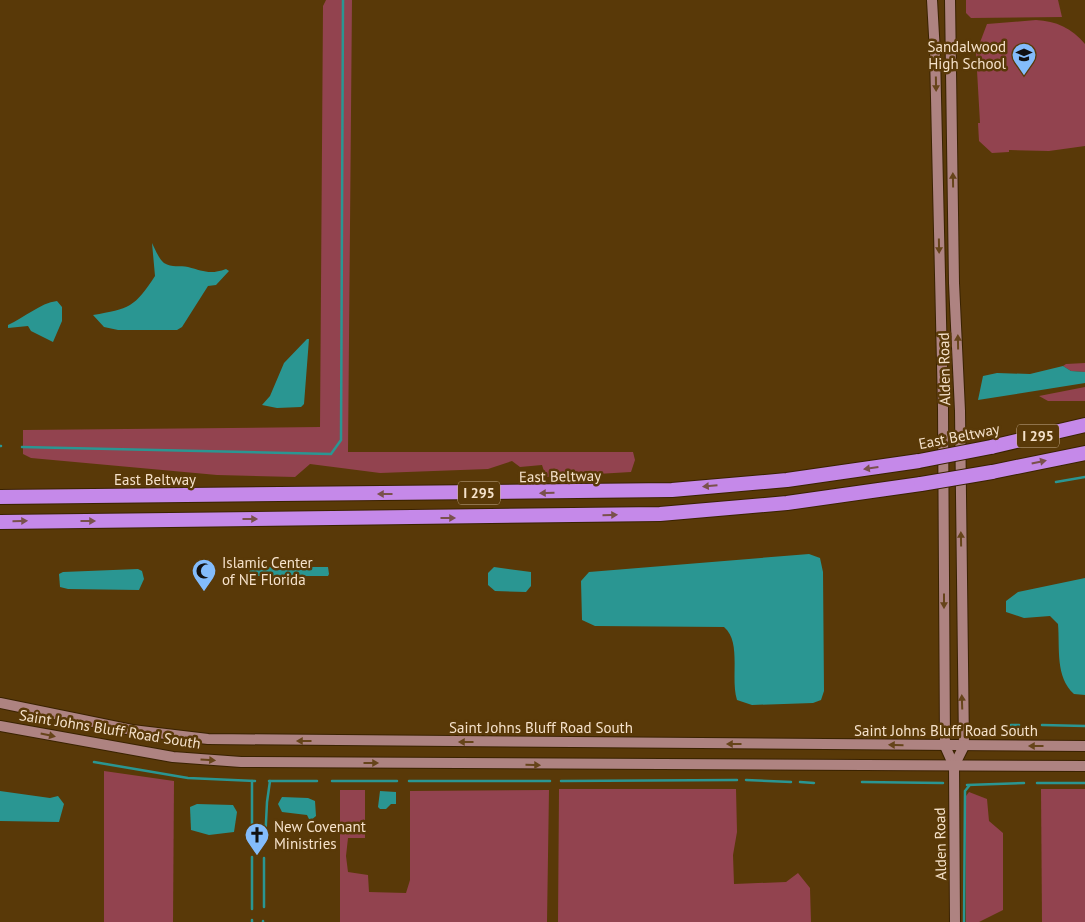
<svg xmlns="http://www.w3.org/2000/svg" width="1085" height="922" font-family="'PT Sans',sans-serif">
<style>
.green{fill:#92434f}
.water{fill:#2a9692}
.lines{fill:none;stroke-linecap:round;stroke-linejoin:round}
.stream{stroke:#2a9692;stroke-width:2.5}
.secondary-casing{stroke:#392200;stroke-width:12}
.highway-casing{stroke:#392200;stroke-width:16}
.secondary{stroke:#ae8381;stroke-width:10}
.highway{stroke:#c589e9;stroke-width:14}
.highway-bridge-casing{stroke:#392200;stroke-width:16;stroke-linecap:butt}
.highway-bridge{stroke:#c589e9;stroke-width:14}
.oneway{fill:#66441a}
.oneway2{fill:#79514c}
.labels{text-anchor:middle;dominant-baseline:central;stroke-width:5;stroke-linejoin:round;paint-order:stroke}
.shield{fill:#593908;stroke:#c7af90;stroke-width:1}
.shield-label{font-size:14px;font-weight:bold;fill:#f6e2cb}
.poi-label{font-size:15px;fill:#f6e2cb;stroke:#593908;text-anchor:start}
.street-label{font-size:15px;fill:#f6e2cb;stroke:#593908}
</style>
<rect width="100%" height="100%" fill="#593908"/>
<g class="green">
<polygon points="326,0 352,0 348,452 633,452 635,460 631,472 546,477 542,465 520,467 512,461 488,469 380,473 310,464 295,477 217,475 31,458 23,454 23,430 320,427 323,6"/>
<polygon points="966,0 1058,0 1062,17 971,18 966,13"/>
<path d="M1036 20C1056 21 1072 28 1085 44V146L1049 151 1009 150V152L992 153 979 141 978 123H980L976 53 987 24Z"/>
<polygon points="1085,363 1085,372 1071,371 1063,366 1066,364"/>
<polygon points="1085,387 1085,401 1048,401 1039,396"/>
<polygon points="104,771 174,781 173,922 104,922"/>
<polygon points="559,789 736,789 737,832 733,855 734,884 786,882 798,873 810,888 811,922 558,922"/>
<polygon points="1041,789 1085,789 1085,922 1042,922"/>
<polygon points="340,790 365,790 365,838 348,838 346,856 348,872 368,875 369,892 406,893 410,880 410,791 549,790 547,922 340,922"/>
<polygon points="969,792 987,799 989,821 1003,833 1003,910 979,922 966,922 966,796"/>
</g>
<g class="water">
<path d="M152 243C155 249 159 259 164 263 172 268 180 265 188 267 203 271 210 275 226 269L229 271 216 285 208 286 182 327 177 330H118L104 327 93 315C129 309 135 307 155 276Z"/>
<path d="M57 301 62 307V321L53 342 31 331 28 326 8 328V325C24 318 40 303 57 301Z"/>
<polygon points="307,339 309,339 304,404 301,407 277,408 262,405 270,396 284,363"/>
<polygon points="1063,366 1071,371 1085,372 1085,383 978,400 983,376 997,373 1030,374"/>
<path d="M809 554 820 558 823 572 824 691 821 700 813 703 752 705 737 700C730 678 742 642 724 627L595 626 582 620 581 581 589 572Z"/>
<polygon points="254,567 328,567 329,574 328,576 251,576 249,574 250,570"/>
<polygon points="494,567 531,572 531,586 526,592 495,591 488,585 488,573"/>
<polygon points="138,569 142,571 144,579 139,590 68,589 60,587 59,574 63,572"/>
<path d="M1085 578V695L1074 694C1055 677 1060 648 1058 624L1050 616 1024 618 1006 612V601L1018 592Z"/>
<polygon points="0,791 50,798 58,796 64,804 59,822 0,821"/>
<polygon points="380,791 396,792 396,804 391,804 386,809 380,809 378,807"/>
<polygon points="282,797 308,798 315,801 316,816 310,821 307,815 282,812 278,804"/>
<polygon points="197,804 233,805 237,812 234,832 209,835 191,830 190,807"/>
</g>
<g class="lines">
<g class="stream">
<polyline points="0,446 1,446"/>
<polyline points="22,447 331,454 341,440 343,0"/>
<polyline points="1056,482 1085,477"/>
<polyline points="1011,725 1019,725"/>
<polyline points="1042,725 1085,726"/>
<polyline points="94,762 188,778 255,781"/>
<polyline points="746,780 791,782"/>
<polyline points="269,781 317,781"/>
<polyline points="332,781 397,781"/>
<polyline points="409,781 550,781"/>
<polyline points="561,781 737,780"/>
<polyline points="800,782 814,783"/>
<polyline points="862,782 943,783"/>
<polyline points="1037,783 1085,783"/>
<polyline points="967,785 1024,783"/>
<polyline points="265,842 267,802 270,781"/>
<polyline points="252,846 252,781"/>
<polyline points="252,857 252,909"/>
<polyline points="264,907 264,858"/>
<polyline points="263,921 263,922"/>
<polyline points="252,922 252,920"/>
<polyline points="964,922 965,791 969,786"/>
</g>
<defs>
<g id="secondary">
<polyline points="932,0 935,53 943,408 945,746 954,766 955,922"/>
<polyline points="950,0 954,283 960,411 964,746 954,766"/>
<polyline points="0,703 132,730 208,739 1085,746"/>
<polyline points="0,726 173,757 241,762 1085,766"/>
</g>
<g id="highway">
<polyline points="991,447 1085,425"/>
<polyline points="992,472 1085,453"/>
<polyline points="0,497 672,490 787,480 919,461"/>
<polyline points="0,522 660,514 787,503 921,484"/>
</g>
</defs>
<use href="#secondary" class="secondary-casing"/>
<use href="#highway" class="highway-casing"/>
<use href="#secondary" class="secondary"/>
<use href="#highway" class="highway"/>
<defs>
<g id="highway-bridge">
<polyline points="919,461 991,447"/>
<polyline points="921,484 992,472"/>
</g>
</defs>
<use href="#highway-bridge" class="highway-bridge-casing"/>
<use href="#highway-bridge" class="highway-bridge"/>
</g>
<defs><path id="oneway-solid" d="M-6-.8H1V-3.2L6.5 0L1 3.2V.8H-6Z" transform="scale(1.25)"/></defs>
<g class="oneway">
<use href="#oneway-solid" transform="translate(936 84) rotate(89)"/>
<use href="#oneway-solid" transform="translate(953 180) rotate(-91)"/>
<use href="#oneway-solid" transform="translate(939 246) rotate(89)"/>
<use href="#oneway-solid" transform="translate(958 342) rotate(-91)"/>
<use href="#oneway-solid" transform="translate(961 539) rotate(-91)"/>
<use href="#oneway-solid" transform="translate(944 601) rotate(90)"/>
<use href="#oneway-solid" transform="translate(962 702) rotate(-92)"/>
<use href="#oneway-solid" transform="translate(48 735) rotate(12)"/>
<use href="#oneway-solid" transform="translate(304 741) rotate(180)"/>
<use href="#oneway-solid" transform="translate(466 742) rotate(-180)"/>
<use href="#oneway-solid" transform="translate(734 744) rotate(-180)"/>
<use href="#oneway-solid" transform="translate(896 745) rotate(-179)"/>
<use href="#oneway-solid" transform="translate(1036 746) rotate(-180)"/>
<use href="#oneway-solid" transform="translate(208 760) rotate(4)"/>
<use href="#oneway-solid" transform="translate(371 763)"/>
<use href="#oneway-solid" transform="translate(533 765) rotate(1)"/>
</g>
<g class="oneway2">
<use href="#oneway-solid" transform="translate(1039 462) rotate(-12)"/>
<use href="#oneway-solid" transform="translate(871 468) rotate(172)"/>
<use href="#oneway-solid" transform="translate(710 486) rotate(175)"/>
<use href="#oneway-solid" transform="translate(547 493) rotate(179)"/>
<use href="#oneway-solid" transform="translate(385 494) rotate(180)"/>
<use href="#oneway-solid" transform="translate(610 515) rotate(-1)"/>
<use href="#oneway-solid" transform="translate(448 518)"/>
<use href="#oneway-solid" transform="translate(250 519)"/>
<use href="#oneway-solid" transform="translate(20 521) rotate(-1)"/>
<use href="#oneway-solid" transform="translate(88 521)"/>
</g>
<defs>
<symbol id="school-pin" viewBox="-11 -11 22 30"><path d="M0 17L-7.5 6A9.5 9.5 0 1 1 7.5 6Z" fill="#83bcfb" stroke="#593908"/><path d="M0-5L7-2L0 1L-7-2ZM-4 1L0 2.5L4 1V4Q0 6-4 4Z" fill="#111"/></symbol>
<symbol id="mosque-pin" viewBox="-11 -11 22 30"><path d="M0 17L-7.5 6A9.5 9.5 0 1 1 7.5 6Z" fill="#83bcfb" stroke="#593908"/><path d="M3.5-4.9A6 6 0 1 0 3.5 4.9A5 5 0 1 1 3.5-4.9Z" fill="#111"/></symbol>
<symbol id="church-pin" viewBox="-11 -11 22 30"><path d="M0 17L-7.5 6A9.5 9.5 0 1 1 7.5 6Z" fill="#83bcfb" stroke="#593908"/><path d="M-1.2-6h2.4v3.5h3.3v2.4h-3.3V6h-2.4V-.1h-3.3v-2.4h3.3Z" fill="#111"/></symbol>
</defs>
<g fill-rule="evenodd">
<use href="#school-pin" x="1010" y="41" width="28" height="38"/>
<use href="#mosque-pin" x="190" y="557" width="28" height="38"/>
<use href="#church-pin" x="243" y="821" width="28" height="38"/>
</g>
<g class="labels">
<g class="shield">
<rect x="1017" y="424.5" width="42" height="23" rx="4"/>
<rect x="458" y="481.5" width="42" height="23" rx="4"/>
</g>
<g class="shield-label">
<text x="1038" y="436">I 295</text>
<text x="479" y="493">I 295</text>
</g>
<g class="poi-label">
<text x="1006" y="46" text-anchor="end">Sandalwood<tspan x="1006" dy="17">High School</tspan></text>
<text x="222" y="562">Islamic Center<tspan x="222" dy="17">of NE Florida</tspan></text>
<text x="274" y="826">New Covenant<tspan x="274" dy="17">Ministries</tspan></text>
</g>
<g class="street-label">
<text transform="translate(944 369) rotate(-91)">Alden Road</text>
<text transform="translate(959 436) rotate(-11)">East Beltway</text>
<text transform="translate(560 476) rotate(-1)">East Beltway</text>
<text x="155" y="479">East Beltway</text>
<text x="541" y="727">Saint Johns Bluff Road South</text>
<text transform="translate(110 729) rotate(9)">Saint Johns Bluff Road South</text>
<text x="946" y="730">Saint Johns Bluff Road South</text>
<text transform="translate(940 844) rotate(-91)">Alden Road</text>
</g>
</g>
</svg>
